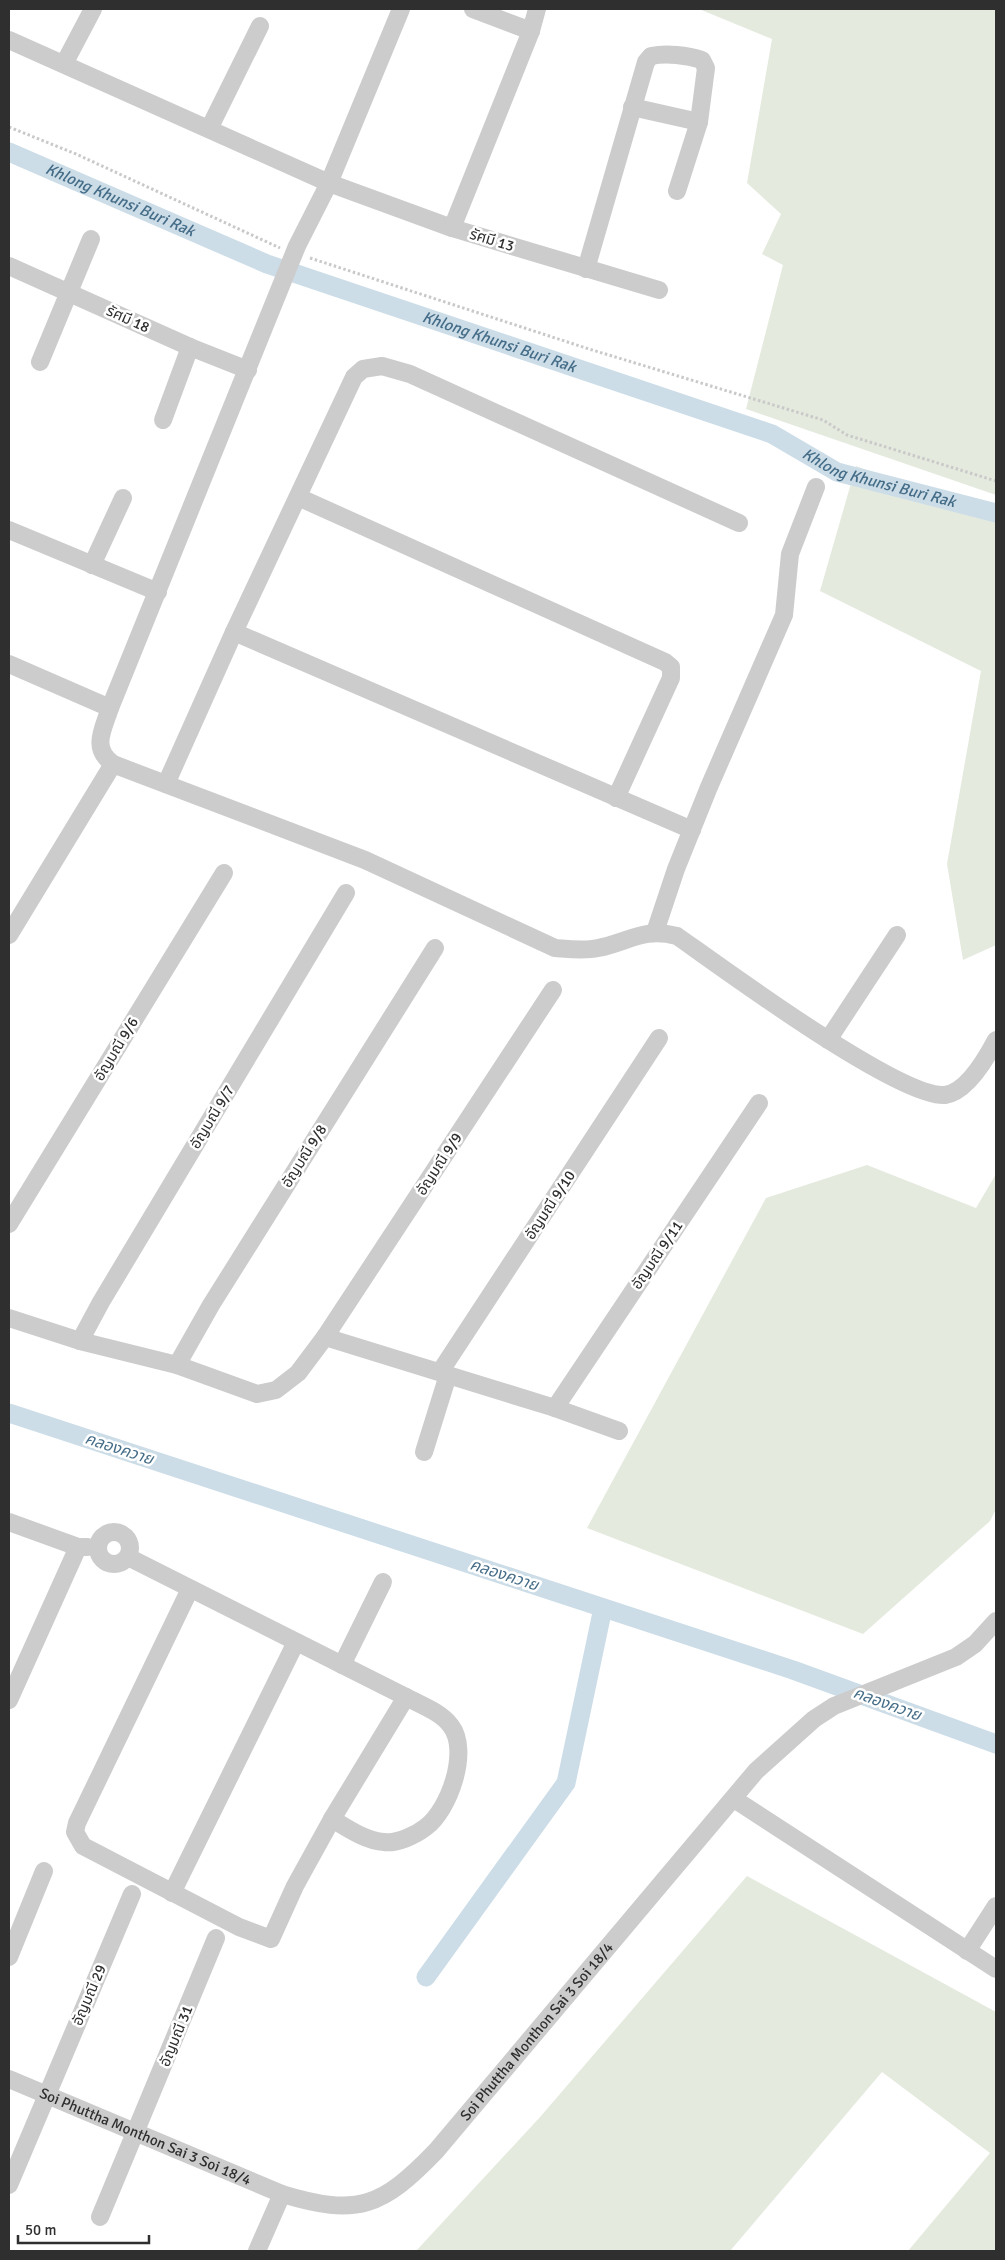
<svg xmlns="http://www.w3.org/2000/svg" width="1005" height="2260" font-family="Signika,'Noto Sans Thai',sans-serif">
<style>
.green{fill:#e4eade}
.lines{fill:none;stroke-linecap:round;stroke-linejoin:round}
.canal{stroke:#ccdde8;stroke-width:19}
.path{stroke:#c9c9c9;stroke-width:3;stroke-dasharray:2.5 2.5;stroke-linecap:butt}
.minor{stroke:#ccc;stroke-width:18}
.labels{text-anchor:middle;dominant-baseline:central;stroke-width:5;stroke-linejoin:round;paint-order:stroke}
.street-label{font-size:15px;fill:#2f2f2f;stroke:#fff}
.water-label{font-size:16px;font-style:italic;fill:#456d88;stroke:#fff}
</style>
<rect width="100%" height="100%" fill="#fff"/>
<g class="green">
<polygon points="699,9 996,9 996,495 746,409 783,265 762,254 781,214 747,183 772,39"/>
<polygon points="856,466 996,519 996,945 963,960 947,864 981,671 820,591"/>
<polygon points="867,1165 976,1208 996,1174 996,1509 990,1521 863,1634 587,1528 766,1198"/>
<polygon points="747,1876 996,2012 996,2251 908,2251 990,2153 882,2072 730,2251 416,2251 541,2116"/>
</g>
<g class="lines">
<g class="canal">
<path id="s1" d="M9 152 267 264 772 434 837 472 996 513"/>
<polyline points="9,1413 793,1670 996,1744"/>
<polyline points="426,1977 566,1783 603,1608"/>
</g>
<g class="path">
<polyline points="9,127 76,154 280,248"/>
<polyline points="310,258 589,349 823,420 847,435 996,481"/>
</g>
<g class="minor">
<path d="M401 9 329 183 297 246 110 708C103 730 91 748 113 764L365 860 555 948C569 949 584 951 598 948 629 942 643 927 677 936 721 967 900 1099 945 1095 967 1092 987 1057 996 1040"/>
<polyline points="473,9 531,31"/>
<polyline points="9,40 329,183 452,228 659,290"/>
<polyline points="64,64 93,9"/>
<polyline points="632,107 699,122"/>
<polyline points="209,129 260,26"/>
<polyline points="452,228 531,31 537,9"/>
<polyline points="9,266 190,347 248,370"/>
<path d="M586 269 646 62 651 56C666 53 687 55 702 60L706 68 699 122 677 191"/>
<polyline points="40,362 91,239"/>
<polyline points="163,420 190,347"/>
<polyline points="298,497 665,662 671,667 671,678 616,798"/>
<polyline points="9,530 158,592"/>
<polyline points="92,565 123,498"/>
<polyline points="234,632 692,830"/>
<polyline points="9,664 110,708"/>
<polyline points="166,784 234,632 354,377 363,369 382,366 410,374 739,523"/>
<polyline points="655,932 676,869 709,787 784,615 790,554 816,487"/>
<polyline points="9,935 113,764"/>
<polyline points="828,1040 897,935"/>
<polyline points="9,1224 224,873"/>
<polyline points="9,1318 80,1341 177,1365 257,1394 276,1390 298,1373 325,1337 555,1408 619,1431"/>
<polyline points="325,1337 553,990"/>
<polyline points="80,1341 101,1302 346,893"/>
<polyline points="177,1365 211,1305 435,948"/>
<polyline points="440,1372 659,1038"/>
<polyline points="555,1408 759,1103"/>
<polyline points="424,1452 448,1375"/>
<polyline points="9,1522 78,1547 88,1547"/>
<circle cx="114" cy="1548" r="16"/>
<path d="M128 1557 406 1697C421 1705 441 1712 451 1726 470 1751 449 1810 426 1827 416 1835 397 1844 384 1842 366 1841 347 1828 332 1819"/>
<polyline points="190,1589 77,1823 75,1832 83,1846 239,1927 271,1939 295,1886 332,1819 406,1697"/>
<polyline points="342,1665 383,1582"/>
<polyline points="9,1700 78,1547"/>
<polyline points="734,1799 996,1969"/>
<polyline points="172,1893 296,1642"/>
<polyline points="967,1951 996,1906"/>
<polyline points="9,1957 44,1871"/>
<path id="s2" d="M9 2079 282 2194C358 2217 382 2207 436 2151L756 1771 814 1719 834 1706 956 1657 975 1644 996 1621"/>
<polyline points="9,2185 132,1894"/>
<polyline points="100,2217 216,1938"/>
<polyline points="257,2251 282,2194"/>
</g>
</g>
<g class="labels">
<g class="street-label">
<text transform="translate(492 240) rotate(17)">รัศมี 13</text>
<text transform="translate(128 319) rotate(24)">รัศมี 18</text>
<text transform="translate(116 1049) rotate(-59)">อัญมณี 9/6</text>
<text transform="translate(212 1117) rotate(-59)">อัญมณี 9/7</text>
<text transform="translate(304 1156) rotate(-58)">อัญมณี 9/8</text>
<text transform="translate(439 1164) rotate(-57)">อัญมณี 9/9</text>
<text transform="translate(550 1205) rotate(-57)">อัญมณี 9/10</text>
<text transform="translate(657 1255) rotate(-56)">อัญมณี 9/11</text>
<text transform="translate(89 1995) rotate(-67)">อัญมณี 29</text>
<text stroke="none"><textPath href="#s2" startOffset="626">Soi Phuttha Monthon Sai 3 Soi 18/4</textPath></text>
<text transform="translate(176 2036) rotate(-68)">อัญมณี 31</text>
<text stroke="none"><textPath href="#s2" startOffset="148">Soi Phuttha Monthon Sai 3 Soi 18/4</textPath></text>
</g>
<g class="water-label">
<text stroke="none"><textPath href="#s1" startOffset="121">Khlong Khunsi Buri Rak</textPath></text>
<text stroke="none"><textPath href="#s1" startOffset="526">Khlong Khunsi Buri Rak</textPath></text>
<text stroke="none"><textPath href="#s1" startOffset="931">Khlong Khunsi Buri Rak</textPath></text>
<text transform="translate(119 1449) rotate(18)">คลองควาย</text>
<text transform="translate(504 1575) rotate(18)">คลองควาย</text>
<text transform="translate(887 1704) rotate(20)">คลองควาย</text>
</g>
</g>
<rect width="1005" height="2260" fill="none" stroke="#2f2f2f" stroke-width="20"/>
<path d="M18 2235v8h131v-8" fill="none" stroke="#2f2f2f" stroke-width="2.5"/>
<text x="25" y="2235" font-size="15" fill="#2f2f2f" stroke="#ffffff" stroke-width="4" paint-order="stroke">50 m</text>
</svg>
